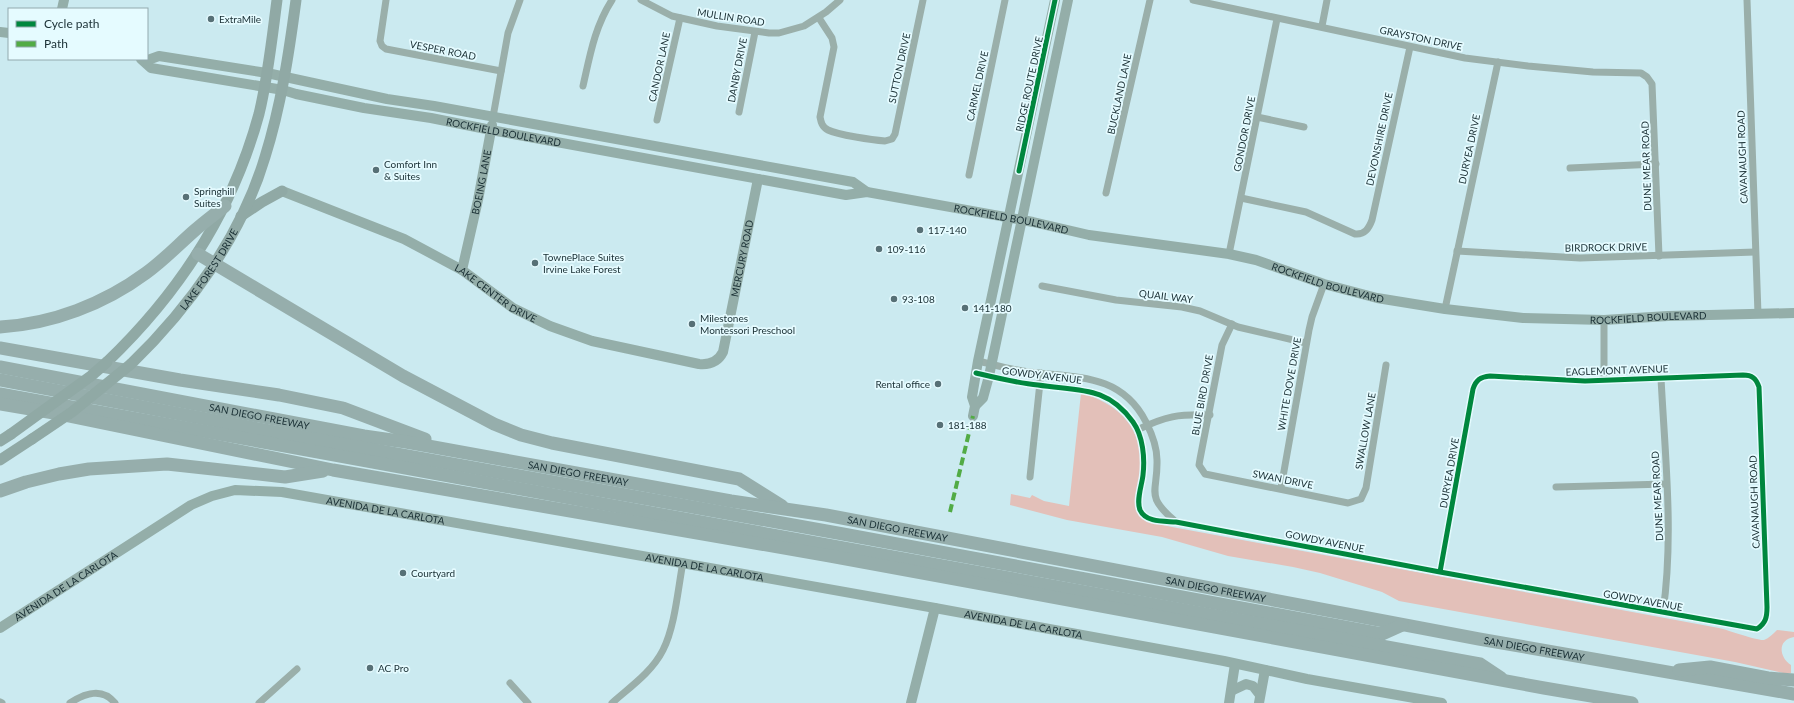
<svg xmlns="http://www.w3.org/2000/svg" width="1794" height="703" font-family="Lato,sans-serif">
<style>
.green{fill:#e3c0b9}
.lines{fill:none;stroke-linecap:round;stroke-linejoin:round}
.street{stroke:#9aafaa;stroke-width:7}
.secondary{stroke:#94aea9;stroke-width:10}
.primary{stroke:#90a9a5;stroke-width:11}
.highway{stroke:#96aeac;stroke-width:13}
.primary-bridge{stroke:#90a9a5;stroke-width:11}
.quiet{stroke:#52ab45;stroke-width:4;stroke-dasharray:8 4;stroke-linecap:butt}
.cycleway-casing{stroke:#e5fbff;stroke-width:8}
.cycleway{stroke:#00873e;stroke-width:5}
.poi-dot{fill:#577076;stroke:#e5fbff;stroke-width:1.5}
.labels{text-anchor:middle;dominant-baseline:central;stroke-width:3.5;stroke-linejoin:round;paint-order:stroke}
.street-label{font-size:10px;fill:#192f34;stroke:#e5fbff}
.poi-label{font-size:10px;fill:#192f34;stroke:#e5fbff;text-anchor:start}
</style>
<rect width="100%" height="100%" fill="#cbeaf0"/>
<path class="green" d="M1081 393C1116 403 1140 424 1141 462 1141 470 1139 478 1138 486 1137 494 1133 507 1138 513 1146 523 1160 524 1172 527L1719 628C1728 630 1758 641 1764 640 1769 638 1773 634 1777 630L1794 632V637C1777 640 1779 657 1791 665V673H1783L1735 662 1399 601 1382 592 1320 573 1293 567 1228 556 1162 537 1067 520 1010 505 1011 494 1030 498 1032 495 1044 501 1069 506Z"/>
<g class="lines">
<g class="street">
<polyline points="386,0 380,41 382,46 386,49 501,71"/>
<polyline points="641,0 672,16 717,26 769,33 779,33 804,26 826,12 840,0"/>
<polyline points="1193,0 1465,58 1528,66 1593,72 1641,73 1647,77 1652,84 1659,256"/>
<polyline points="1747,0 1758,314"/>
<path d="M819 18 832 38 834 47 820 117C821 122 822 127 828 130 838 135 873 140 885 141L892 139 895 134 923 0"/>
<polyline points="1322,26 1327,0"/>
<path d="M583 86C590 55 595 26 612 0"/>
<polyline points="739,112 755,32"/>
<polyline points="493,117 508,33 520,0"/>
<polyline points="1257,117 1304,127"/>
<polyline points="657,120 680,18"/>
<polyline points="1570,168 1656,164"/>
<polyline points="969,175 1005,0"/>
<polyline points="1106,193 1150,0"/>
<path d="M1241 198 1306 212 1355 234C1365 235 1369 228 1372 220L1410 47"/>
<polyline points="1457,251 1580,258 1755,252"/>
<polyline points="1229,254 1277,19"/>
<polyline points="1042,286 1116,300 1182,307 1200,311 1238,327 1306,343"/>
<polyline points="1445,309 1498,62"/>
<polyline points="1232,324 1222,345 1200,459 1199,465 1205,474 1348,503 1361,499 1366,488 1386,365"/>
<path d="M978 361C995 365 1012 370 1029 372 1076 378 1121 373 1146 422 1152 434 1157 446 1157 460 1158 493 1144 495 1176 522"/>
<path d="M976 373C997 378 1017 383 1038 385 1077 391 1107 385 1133 422 1143 436 1145 458 1143 475 1142 485 1136 500 1140 510 1146 523 1165 521 1176 522L1440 572 1757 629C1766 623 1767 617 1767 607L1759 387C1756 378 1752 375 1743 375L1585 381 1490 376C1480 377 1476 380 1473 389L1440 572"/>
<path d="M1661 378C1665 456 1674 535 1663 612"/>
<polyline points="1604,380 1604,320"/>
<path d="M1137 430C1166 416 1178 414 1210 415"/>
<polyline points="1030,477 1041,373"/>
<polyline points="1556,487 1666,484"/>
<polyline points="1281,488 1309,330 1312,317 1324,284"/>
<polyline points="510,683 528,703"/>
<polyline points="0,702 2,703"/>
<path d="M70 703C85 693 102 687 115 703"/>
<polyline points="259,703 297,669"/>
<path d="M612 703C630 687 652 672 663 650 675 627 678 588 683 562"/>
</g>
<g class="secondary">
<polyline points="62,9 64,0"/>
<polyline points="0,32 9,33"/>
<path id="s1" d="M141 59 151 68 283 90 296 94 364 108 431 118 491 130 846 195 867 192 1033 222 1089 235 1229 254 1256 260 1324 284 1377 298 1445 309 1523 318 1564 319 1604 320 1668 316 1794 313"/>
<polyline points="145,61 159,56 267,73 387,99 434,106 853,182 867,192"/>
<path id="s2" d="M282 191 404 239 462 270 513 308 550 326 592 341 699 364C710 365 718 362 723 352L758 179"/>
<path id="s3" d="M462 270 478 200 492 125"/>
<polyline points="975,406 983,398 989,376 1068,0"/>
<polyline points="973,416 975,406 972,397 978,361 1055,0"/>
<path id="s4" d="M0 628 191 505 212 496 235 490 282 492 935 608 1224 661 1307 679 1442 703"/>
<polyline points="1231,691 1246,684 1253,686 1260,695"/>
<polyline points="911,703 935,608"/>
<polyline points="1229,703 1235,664"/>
<polyline points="1259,703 1265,670"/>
</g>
<g class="primary">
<polyline points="241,216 262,202 282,191"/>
<path d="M107 362C179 293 233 210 259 114 268 77 272 38 277 0"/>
<path id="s5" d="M131 364C189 308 242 235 265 157 281 106 289 53 296 0"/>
<polyline points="0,441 11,434"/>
<polyline points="0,460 32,439"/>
</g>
<g class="highway">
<polyline points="198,254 403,376 494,424 521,435 552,443 739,479 782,506"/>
<path d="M0 327C52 324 104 304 146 273 164 260 178 245 194 231 204 222 215 214 225 206"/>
<polyline points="0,348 180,380 279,395 343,408 425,439"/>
<path id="s6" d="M0 367 364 436 406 442 731 501 826 515 1479 639 1794 694"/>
<polyline points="0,380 291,435 843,534 1382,634 1402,625"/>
<polyline points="0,394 1480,664 1501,678"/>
<polyline points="0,404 54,413 333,470 830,556 1544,688 1632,703"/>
<polyline points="0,491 26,482 59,474 89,469 167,464 285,477 323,471"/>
<polyline points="1679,670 1710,667 1768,678 1794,680"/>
</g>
<g class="primary-bridge">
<polyline points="11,434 91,376 107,362"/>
<polyline points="32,439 72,412 131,364"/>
</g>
<polyline class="quiet" points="950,512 973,416"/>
<defs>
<g id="cycleway">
<polyline points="1019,171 1055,0"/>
<path d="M976 373C997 378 1017 383 1038 385 1077 391 1107 385 1133 422 1143 436 1145 458 1143 475 1142 485 1136 500 1140 510 1146 523 1165 521 1176 522L1440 572 1757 629C1766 623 1767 617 1767 607L1759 387C1756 378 1752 375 1743 375L1585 381 1490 376C1480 377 1476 380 1473 389L1440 572"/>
</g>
</defs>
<use href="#cycleway" class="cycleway-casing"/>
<use href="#cycleway" class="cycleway"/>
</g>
<g class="poi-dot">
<circle cx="211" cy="19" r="4"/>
<circle cx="376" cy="170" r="4"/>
<circle cx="186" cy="197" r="4"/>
<circle cx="920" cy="230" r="4"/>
<circle cx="879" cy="249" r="4"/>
<circle cx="535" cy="263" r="4"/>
<circle cx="894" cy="299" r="4"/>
<circle cx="965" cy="308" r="4"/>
<circle cx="692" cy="324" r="4"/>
<circle cx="938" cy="384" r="4"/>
<circle cx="940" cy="425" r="4"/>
<circle cx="403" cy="573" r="4"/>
<circle cx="370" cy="668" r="4"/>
</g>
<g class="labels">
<g class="street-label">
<text transform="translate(731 17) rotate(9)">MULLIN ROAD</text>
<text transform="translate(1421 38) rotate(12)">GRAYSTON DRIVE</text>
<text transform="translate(443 50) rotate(11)">VESPER ROAD</text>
<text transform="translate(659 67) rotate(-78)">CANDOR LANE</text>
<text transform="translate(899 68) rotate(-78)">SUTTON DRIVE</text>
<text transform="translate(737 70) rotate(-79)">DANBY DRIVE</text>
<text transform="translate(1029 84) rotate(-78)">RIDGE ROUTE DRIVE</text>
<text transform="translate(977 86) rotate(-78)">CARMEL DRIVE</text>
<text transform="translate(1119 94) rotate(-78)">BUCKLAND LANE</text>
<text stroke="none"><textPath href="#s1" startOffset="372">ROCKFIELD BOULEVARD</textPath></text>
<text transform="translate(1244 134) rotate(-79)">GONDOR DRIVE</text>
<text transform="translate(1379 139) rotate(-78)">DEVONSHIRE DRIVE</text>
<text transform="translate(1469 149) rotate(-78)">DURYEA DRIVE</text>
<text transform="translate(1742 157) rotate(-92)">CAVANAUGH ROAD</text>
<text transform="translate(1646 166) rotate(-92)">DUNE MEAR ROAD</text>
<text stroke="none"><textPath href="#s3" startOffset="90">BOEING LANE</textPath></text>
<text stroke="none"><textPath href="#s1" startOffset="888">ROCKFIELD BOULEVARD</textPath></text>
<text transform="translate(1606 247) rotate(-1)">BIRDROCK DRIVE</text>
<text stroke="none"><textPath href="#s2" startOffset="580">MERCURY ROAD</textPath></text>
<text stroke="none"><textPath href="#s5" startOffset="123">LAKE FOREST DRIVE</textPath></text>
<text stroke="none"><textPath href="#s1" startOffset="1212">ROCKFIELD BOULEVARD</textPath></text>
<text stroke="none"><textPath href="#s2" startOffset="238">LAKE CENTER DRIVE</textPath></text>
<text transform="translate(1166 296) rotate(7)">QUAIL WAY</text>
<text stroke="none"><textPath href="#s1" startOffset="1536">ROCKFIELD BOULEVARD</textPath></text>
<text transform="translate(1617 370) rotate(-2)">EAGLEMONT AVENUE</text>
<text transform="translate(1042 375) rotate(7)">GOWDY AVENUE</text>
<text transform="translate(1289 384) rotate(-80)">WHITE DOVE DRIVE</text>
<text transform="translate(1202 395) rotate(-80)">BLUE BIRD DRIVE</text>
<text stroke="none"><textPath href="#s6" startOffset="264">SAN DIEGO FREEWAY</textPath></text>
<text transform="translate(1365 431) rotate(-80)">SWALLOW LANE</text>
<text transform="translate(1449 473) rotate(-80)">DURYEA DRIVE</text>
<text stroke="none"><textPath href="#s6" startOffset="588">SAN DIEGO FREEWAY</textPath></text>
<text transform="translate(1283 479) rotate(11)">SWAN DRIVE</text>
<text transform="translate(1657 496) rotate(-93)">DUNE MEAR ROAD</text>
<text transform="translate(1754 502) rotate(-92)">CAVANAUGH ROAD</text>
<text stroke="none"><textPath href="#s4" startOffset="426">AVENIDA DE LA CARLOTA</textPath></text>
<text stroke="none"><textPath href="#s6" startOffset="912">SAN DIEGO FREEWAY</textPath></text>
<text transform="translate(1325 541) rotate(11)">GOWDY AVENUE</text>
<text stroke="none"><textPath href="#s4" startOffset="750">AVENIDA DE LA CARLOTA</textPath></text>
<text stroke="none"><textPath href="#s4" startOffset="78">AVENIDA DE LA CARLOTA</textPath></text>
<text stroke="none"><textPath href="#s6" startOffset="1236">SAN DIEGO FREEWAY</textPath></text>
<text transform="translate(1643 600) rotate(10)">GOWDY AVENUE</text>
<text stroke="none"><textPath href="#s4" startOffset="1074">AVENIDA DE LA CARLOTA</textPath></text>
<text stroke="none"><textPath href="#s6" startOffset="1560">SAN DIEGO FREEWAY</textPath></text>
</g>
<g class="poi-label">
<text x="219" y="19">ExtraMile</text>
<text x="384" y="164">Comfort Inn<tspan x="384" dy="12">&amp; Suites</tspan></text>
<text x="194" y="191">Springhill<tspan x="194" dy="12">Suites</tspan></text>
<text x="928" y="230">117-140</text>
<text x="887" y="249">109-116</text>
<text x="543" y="257">TownePlace Suites<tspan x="543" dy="12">Irvine Lake Forest</tspan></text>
<text x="902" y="299">93-108</text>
<text x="973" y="308">141-180</text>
<text x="700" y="318">Milestones<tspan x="700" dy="12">Montessori Preschool</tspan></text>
<text x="930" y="384" text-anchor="end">Rental office</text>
<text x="948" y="425">181-188</text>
<text x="411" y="573">Courtyard</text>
<text x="378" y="668">AC Pro</text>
</g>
</g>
<rect x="8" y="8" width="140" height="52" fill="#e5fbff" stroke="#93a9ae"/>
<rect x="16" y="21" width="20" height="6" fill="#00873e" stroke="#93a9ae"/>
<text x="44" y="28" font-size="12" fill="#192f34">Cycle path</text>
<rect x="16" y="41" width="20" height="6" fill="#52ab45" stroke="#93a9ae"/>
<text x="44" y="48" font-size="12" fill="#192f34">Path</text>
</svg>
